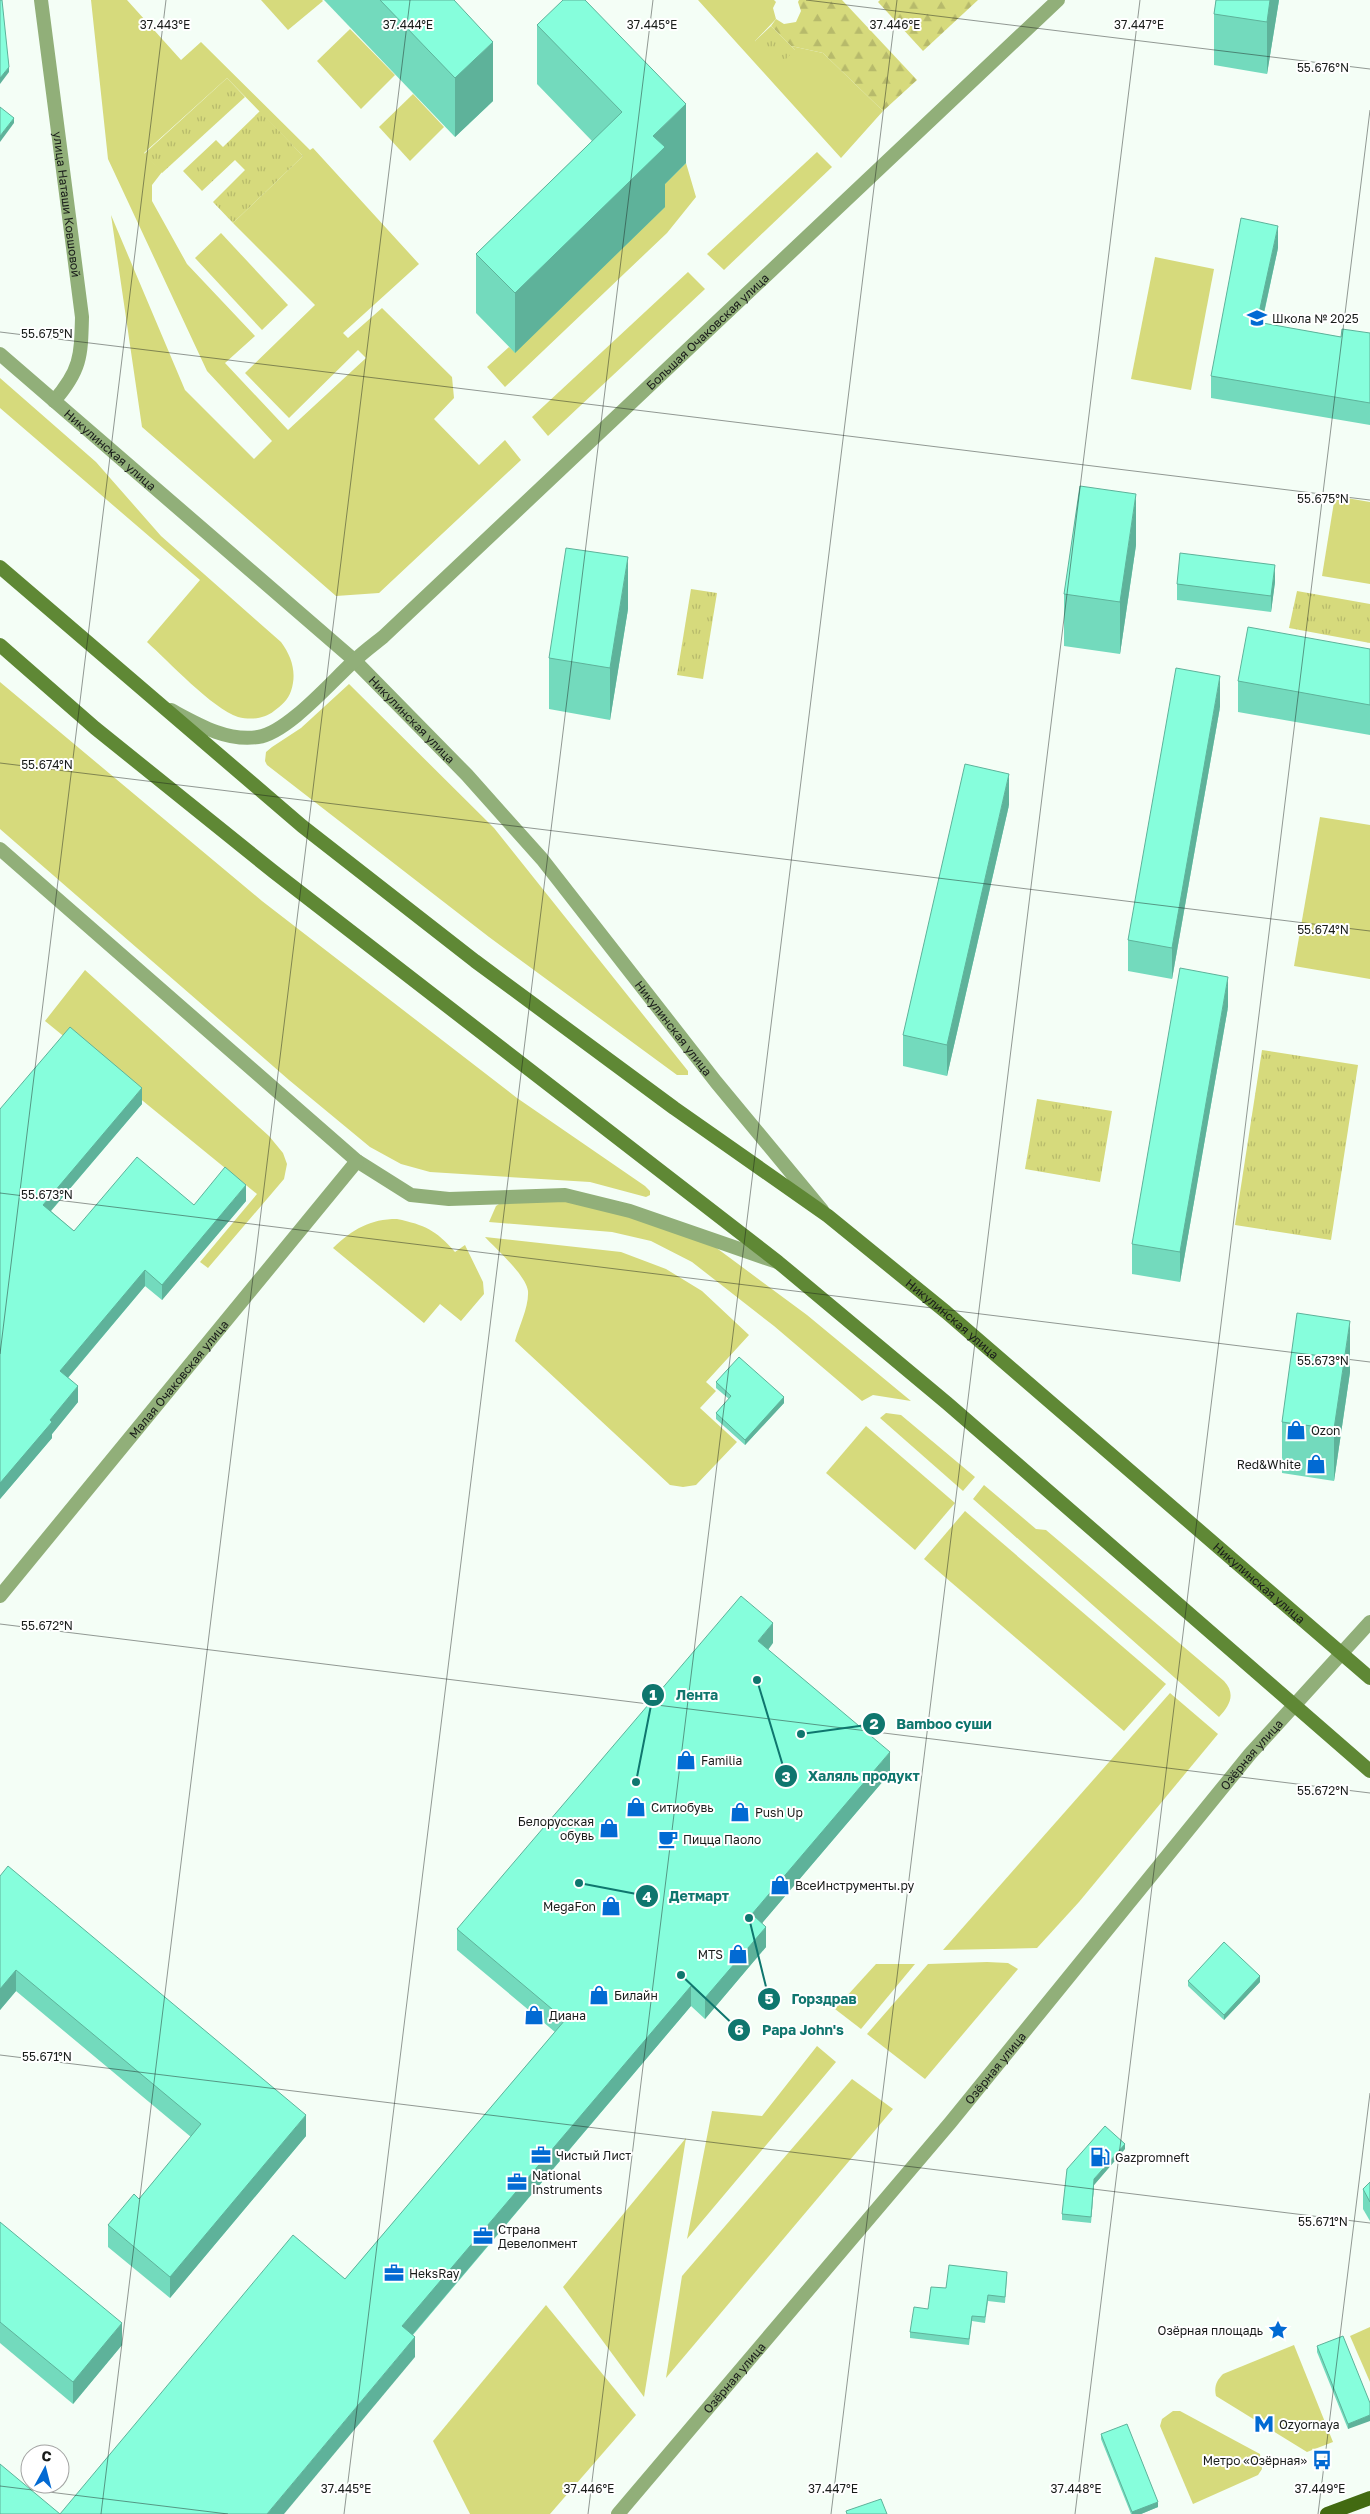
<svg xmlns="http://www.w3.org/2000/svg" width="1370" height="2514" font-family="'Golos Text',sans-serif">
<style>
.grass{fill:#d6da7c;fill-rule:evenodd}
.forest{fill:url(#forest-firs)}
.park{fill:url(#park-tufts)}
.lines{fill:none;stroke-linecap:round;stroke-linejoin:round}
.tertiary{stroke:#91af79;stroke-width:14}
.secondary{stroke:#5f8835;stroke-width:14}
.primary{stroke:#426a11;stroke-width:14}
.wall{fill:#73dabd}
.shaded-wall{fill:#5eb29a}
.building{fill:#86fedc;stroke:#5eb29a}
.ticks{fill:none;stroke:#191c1a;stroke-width:1;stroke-opacity:0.45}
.labels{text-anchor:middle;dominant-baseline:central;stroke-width:4;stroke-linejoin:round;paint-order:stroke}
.street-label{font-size:12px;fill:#191c1a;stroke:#fff}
.poi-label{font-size:12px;fill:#191c1a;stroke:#fff;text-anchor:start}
.ticks-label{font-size:12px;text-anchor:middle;fill:#191c1a;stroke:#fff;stroke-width:4;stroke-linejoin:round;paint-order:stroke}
.leader{fill:none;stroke:#0f766e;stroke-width:2}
.callout-dot{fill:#0f766e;stroke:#fff;stroke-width:2}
.mark-label{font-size:15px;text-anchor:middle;font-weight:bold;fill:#fff}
.callout-label{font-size:14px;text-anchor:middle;font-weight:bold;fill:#0f766e;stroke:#fff;stroke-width:4;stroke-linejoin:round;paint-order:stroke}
</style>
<defs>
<pattern id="forest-firs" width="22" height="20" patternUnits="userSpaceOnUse" patternTransform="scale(1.25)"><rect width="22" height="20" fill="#d6da7c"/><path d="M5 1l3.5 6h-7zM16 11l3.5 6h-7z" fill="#b7ba6b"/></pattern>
<pattern id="park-tufts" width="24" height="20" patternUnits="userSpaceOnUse" patternTransform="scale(1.25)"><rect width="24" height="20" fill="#d6da7c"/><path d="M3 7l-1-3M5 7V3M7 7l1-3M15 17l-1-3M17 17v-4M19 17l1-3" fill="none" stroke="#b7ba6b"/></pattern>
</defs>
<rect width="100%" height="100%" fill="#f4fef6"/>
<g class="grass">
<path d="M91 0H127L181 60 201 42 310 150 313 148 419 264 343 333 348 338 382 308 452 377 454 398 434 419 479 465 505 440 521 460 379 593 336 596 142 427 111 215 185 390 254 459 272 441 207 371 108 159ZM227 78 303 156 233 223 315 305 245 373 289 418 358 350 366 358 288 430 225 363 255 336 187 264 152 201V185L162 172 144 153Z"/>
<polygon points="261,0 322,0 323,1 288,30"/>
<polygon points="698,0 774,0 776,2 773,8 776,19 755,41 795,50 791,46 823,53 883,111 841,158"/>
<polygon points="350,29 395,75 361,109 317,61"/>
<polygon points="413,94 444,127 410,161 379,127"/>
<polygon points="817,152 832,167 724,270 707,254"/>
<polygon points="686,163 696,197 667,233 505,387 487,367 509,347 515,352 664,207 653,195"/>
<polygon points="221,233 288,305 262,330 195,258"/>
<polygon points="1155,257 1214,269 1191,390 1131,379"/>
<polygon points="688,272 705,289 548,436 532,417"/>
<path d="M0 378 96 462 161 536 281 642C292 657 297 673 291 691 288 700 281 706 274 711 264 719 251 720 238 717 213 709 168 661 147 642L200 580 0 408Z"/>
<polygon points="1335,496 1370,502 1370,584 1322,576"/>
<polygon points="0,682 262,901 517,1098 645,1186 650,1191 650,1195 646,1197 590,1182 430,1172 401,1164 370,1147 289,1080 0,829"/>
<polygon points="349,684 494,828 688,1071 688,1075 677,1075 489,937 267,765 265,761 266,752 272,747 301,728"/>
<polygon points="1320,817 1370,825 1370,979 1294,966"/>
<polygon points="85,970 269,1136 283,1153 287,1164 284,1179 208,1268 200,1262 257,1194 45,1021"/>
<polygon points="570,1199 699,1235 807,1315 911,1401 873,1395 862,1401 774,1326 692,1262 651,1241 612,1232 489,1222 496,1206 505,1200"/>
<path d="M397 1219C425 1225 436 1230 455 1252L465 1245 483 1282 484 1294 461 1321 440 1304 424 1323 333 1248C353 1229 370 1219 397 1219Z"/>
<path d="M485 1237 621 1252 666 1269 702 1291 749 1335 706 1382 716 1391 700 1408 737 1442 696 1485 683 1487 670 1485 515 1341C519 1326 529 1307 528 1291 526 1275 496 1249 485 1237Z"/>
<polygon points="886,1413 901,1415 975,1477 963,1491 880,1418"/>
<polygon points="866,1426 955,1503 915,1550 826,1473"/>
<path d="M984 1485 1036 1529 1046 1530 1224 1681C1236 1694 1230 1705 1219 1717L973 1499Z"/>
<polygon points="965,1511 1166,1684 1124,1731 924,1559"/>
<polygon points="1170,1693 1218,1734 1079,1902 1037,1948 943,1950"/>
<polygon points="987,1962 1008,1963 1018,1969 925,2079 867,2034 928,1964"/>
<polygon points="876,1964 915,1964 861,2029 835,2009"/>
<polygon points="817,2046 836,2062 687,2239 712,2111 762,2116"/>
<polygon points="852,2079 893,2109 666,2378 682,2276"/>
<polygon points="686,2138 644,2397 563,2287"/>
<polygon points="546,2305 636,2415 550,2514 470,2514 433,2441"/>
<polygon points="1370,2327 1370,2382 1350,2336"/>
<path d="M1294 2345 1333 2442 1307 2452 1216 2396C1214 2387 1216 2381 1223 2374Z"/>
<polygon points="1173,2411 1180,2411 1260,2454 1262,2469 1258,2475 1193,2504 1160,2426 1162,2419"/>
</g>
<g class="forest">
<polygon points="799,0 842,0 917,80 883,111 823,53 791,46 771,26 776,19 784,24 796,22 801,11 798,2"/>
<polygon points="880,0 978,0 923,51 878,2"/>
</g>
<g class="park">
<polygon points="771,26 795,50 779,66 755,41"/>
<polygon points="227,78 245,97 162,173 144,154"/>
<polygon points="260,111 303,156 233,223 213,202 245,170 235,160 202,191 183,171 216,140 223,147"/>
<polygon points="691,589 717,593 703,679 677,675"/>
<polygon points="1297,591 1370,604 1370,643 1289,628"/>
<polygon points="1262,1050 1358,1065 1331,1240 1235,1225"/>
<polygon points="1037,1099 1112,1111 1100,1182 1025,1169"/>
</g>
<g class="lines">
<g class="tertiary">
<path id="s1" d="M41 0 82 317C81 356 81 370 54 401"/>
<path id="s2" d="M0 354 354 660 467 775 542 859 716 1082 822 1210"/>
<path id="s3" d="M171 710C197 724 227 742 258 737 287 733 331 682 353 662 362 653 373 645 383 637L1058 0"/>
<polyline points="0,849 357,1161 411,1195 449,1199 565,1195 630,1211 777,1262"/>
<path id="s4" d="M0 1596 357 1161"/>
<path id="s5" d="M618 2514 950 2123 1250 1754 1370 1622"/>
</g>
<g class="secondary">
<path id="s6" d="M0 567 302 826 475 961 674 1108 828 1216 946 1312 1370 1678"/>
<polyline points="0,645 95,728 274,872 778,1262 947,1403 1370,1771"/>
</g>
<polyline class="primary" points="1327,2514 1370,2498"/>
</g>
<g class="wall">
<polygon points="324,0 454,0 493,101 455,137"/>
<polygon points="1216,0 1279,0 1267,74 1214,65 1214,14"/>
<polygon points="537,25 686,163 665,184 665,207 515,353 476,313 476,254 592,141 537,84"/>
<polygon points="1278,248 1262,323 1341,337 1370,333 1370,425 1211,398 1211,376"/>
<polygon points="1136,545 1120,654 1064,646 1064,594"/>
<polygon points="1275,582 1271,612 1177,600 1177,584"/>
<polygon points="628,609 610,720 549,709 549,658"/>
<polygon points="1370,649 1370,735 1238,712 1238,681"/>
<polygon points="1220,707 1172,979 1128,971 1128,940"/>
<polygon points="1009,805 947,1076 903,1066 903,1035"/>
<polygon points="1228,1007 1180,1282 1132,1274 1132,1244"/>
<polygon points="142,1104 51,1211 74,1231 194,1205 246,1201 162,1300 145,1286 68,1378 78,1402 52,1434 52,1438 0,1499 0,1109"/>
<polygon points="1350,1372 1334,1481 1282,1473 1282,1422"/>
<polygon points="716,1382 784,1403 745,1445 716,1419 716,1413 729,1399 716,1388"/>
<polygon points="773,1643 768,1650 890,1773 762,1923 766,1947 705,2019 691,2006 413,2335 415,2357 345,2279 555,2032 457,1950 457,1929"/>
<polygon points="0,1876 306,2136 170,2298 108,2247 108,2225 139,2199 191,2137 16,1991 0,2010"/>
<polygon points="1188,1981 1260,1982 1224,2020 1188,1986"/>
<polygon points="1125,2149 1094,2185 1091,2223 1062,2220 1062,2214"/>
<polygon points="1370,2182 1370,2221 1363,2209 1363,2189"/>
<polygon points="0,2222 122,2345 73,2404 0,2343"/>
<polygon points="1007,2277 1005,2303 988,2301 985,2323 972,2321 969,2345 910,2338 910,2332 928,2309 946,2288"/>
<polygon points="1317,2346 1370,2403 1348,2429 1317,2352"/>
<polygon points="1101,2434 1158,2507 1141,2514 1131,2514 1101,2439"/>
</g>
<g class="shaded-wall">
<polygon points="1270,0 1279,0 1267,74 1267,22"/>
<polygon points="493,42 493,101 455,137 455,78"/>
<polygon points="9,67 9,72 0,84 0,78"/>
<polygon points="686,104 686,163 665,184 665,207 515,353 515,293 653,136"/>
<polygon points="14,118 14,123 0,142 0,136"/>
<polygon points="1278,226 1278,248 1257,344 1257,322"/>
<polygon points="1136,494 1136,545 1120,654 1120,602"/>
<polygon points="628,557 628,609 610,720 610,668"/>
<polygon points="1275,565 1275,582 1271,612 1271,596"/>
<polygon points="1220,676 1220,707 1172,979 1172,948"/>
<polygon points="1009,774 1009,805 947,1076 947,1045"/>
<polygon points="1228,977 1228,1007 1180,1282 1180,1252"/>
<polygon points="142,1088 142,1104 43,1220 43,1205"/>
<polygon points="246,1185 246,1201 162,1300 162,1285"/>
<polygon points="145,1270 145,1286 60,1387 60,1371"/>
<polygon points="1350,1321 1350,1372 1334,1481 1334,1429"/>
<polygon points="78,1386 78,1402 52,1434 52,1438 0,1499 0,1483 50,1420"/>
<polygon points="784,1397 784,1403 745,1445 745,1440"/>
<polygon points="773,1623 773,1643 758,1662 758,1641"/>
<polygon points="890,1752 890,1773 752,1935 752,1914"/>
<polygon points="766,1927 766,1947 705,2019 705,1998"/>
<polygon points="16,1970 16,1991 0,2010 0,1989"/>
<polygon points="1260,1976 1260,1982 1224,2020 1224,2015"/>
<polygon points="691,1986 691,2006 402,2347 402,2326"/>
<polygon points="306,2115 306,2136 170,2298 170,2277"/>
<polygon points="1125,2144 1125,2149 1094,2185 1091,2223 1094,2179"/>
<polygon points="122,2323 122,2345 73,2404 73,2382"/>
<polygon points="415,2337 415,2357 284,2514 267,2514"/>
<polygon points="1370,2415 1370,2421 1348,2429 1348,2424"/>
<polygon points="1158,2502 1158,2507 1141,2514 1132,2514 1132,2512"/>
</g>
<g class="building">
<polygon points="0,0 2,0 9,67 0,78"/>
<polygon points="380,0 454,0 493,42 455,78"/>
<polygon points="563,0 585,0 686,104 653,136 665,147 515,293 476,254 622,112 537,25"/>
<polygon points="1216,0 1270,0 1267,22 1214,14"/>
<polygon points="0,107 14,118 0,136"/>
<polygon points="1241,218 1278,226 1257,322 1341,337 1342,329 1370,333 1370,403 1211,376"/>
<polygon points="1080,486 1136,494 1120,602 1064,594"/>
<polygon points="566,548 628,557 610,668 549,658"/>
<polygon points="1180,553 1275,565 1271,596 1177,584"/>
<polygon points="1248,627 1370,649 1370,705 1238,681"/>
<polygon points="1176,668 1220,676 1172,948 1128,940"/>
<polygon points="965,764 1009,774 947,1045 903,1035"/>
<polygon points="1180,968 1228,977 1180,1252 1132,1244"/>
<polygon points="70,1027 142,1088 43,1205 74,1231 137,1157 194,1205 225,1167 246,1185 162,1285 145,1270 60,1371 78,1386 50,1420 52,1422 0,1483 0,1109"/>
<polygon points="1297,1313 1350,1321 1334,1429 1282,1422"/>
<polygon points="739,1357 784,1397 745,1440 716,1413 731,1396 716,1382"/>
<polygon points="741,1596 773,1623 758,1641 890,1752 752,1914 766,1927 705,1998 691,1986 402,2326 415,2337 267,2514 60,2514 293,2235 345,2279 565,2020 457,1929"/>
<polygon points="8,1866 306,2115 170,2277 108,2225 134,2194 139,2199 201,2124 16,1970 0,1989 0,1876"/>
<polygon points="1224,1942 1260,1976 1224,2015 1188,1981"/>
<polygon points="1105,2126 1125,2144 1094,2179 1091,2217 1062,2214 1067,2169"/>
<polygon points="1370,2182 1370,2202 1363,2189"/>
<polygon points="0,2222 122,2323 73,2382 0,2322"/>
<polygon points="949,2265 1007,2272 1005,2297 988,2295 985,2317 972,2316 969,2339 910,2332 914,2307 928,2309 931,2287 946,2288"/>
<polygon points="1343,2336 1370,2403 1370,2415 1348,2424 1317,2346"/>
<polygon points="1127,2424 1158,2502 1132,2512 1101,2434"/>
<polygon points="0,2464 60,2514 0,2514"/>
<polygon points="881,2499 887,2514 847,2514 846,2511"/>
</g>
<path class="ticks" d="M806 0 1370 69M0 332 1370 500M0 763 1370 931M0 1193 1370 1362M0 1354 166 0M0 1624 1370 1793M0 2055 1370 2223M0 2486 228 2514M101 2514 410 0M344 2514 653 0M588 2514 897 0M831 2514 1140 0M1075 2514 1370 110M1318 2514 1370 2093"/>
<defs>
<symbol id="school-bare" viewBox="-9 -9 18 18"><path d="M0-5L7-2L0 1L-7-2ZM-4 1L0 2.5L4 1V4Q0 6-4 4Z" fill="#026ad3" stroke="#fff" stroke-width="2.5" paint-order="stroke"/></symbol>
<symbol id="shop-bare" viewBox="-9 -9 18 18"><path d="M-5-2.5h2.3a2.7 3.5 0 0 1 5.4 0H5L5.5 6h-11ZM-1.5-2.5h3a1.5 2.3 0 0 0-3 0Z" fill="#026ad3" stroke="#fff" stroke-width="2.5" paint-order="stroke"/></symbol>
<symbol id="cafe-bare" viewBox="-9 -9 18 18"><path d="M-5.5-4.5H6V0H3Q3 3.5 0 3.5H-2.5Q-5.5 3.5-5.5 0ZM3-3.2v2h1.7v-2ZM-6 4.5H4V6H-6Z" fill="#026ad3" stroke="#fff" stroke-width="2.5" paint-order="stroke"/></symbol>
<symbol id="office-bare" viewBox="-9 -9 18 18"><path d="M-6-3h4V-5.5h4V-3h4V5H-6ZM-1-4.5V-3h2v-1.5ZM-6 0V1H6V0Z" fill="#026ad3" stroke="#fff" stroke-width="2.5" paint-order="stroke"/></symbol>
<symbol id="fuel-bare" viewBox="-9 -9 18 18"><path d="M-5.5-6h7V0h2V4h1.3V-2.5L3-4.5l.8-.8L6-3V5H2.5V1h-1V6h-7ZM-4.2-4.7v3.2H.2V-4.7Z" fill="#026ad3" stroke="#fff" stroke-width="2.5" paint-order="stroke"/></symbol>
<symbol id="sight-bare" viewBox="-9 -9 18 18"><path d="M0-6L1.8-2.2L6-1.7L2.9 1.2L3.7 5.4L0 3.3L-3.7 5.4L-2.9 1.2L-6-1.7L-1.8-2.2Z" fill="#026ad3" stroke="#fff" stroke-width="2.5" paint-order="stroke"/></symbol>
<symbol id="metro-bare" viewBox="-9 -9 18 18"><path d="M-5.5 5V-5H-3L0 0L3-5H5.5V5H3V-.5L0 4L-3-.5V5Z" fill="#026ad3" stroke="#fff" stroke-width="2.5" paint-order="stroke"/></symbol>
<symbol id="bus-bare" viewBox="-9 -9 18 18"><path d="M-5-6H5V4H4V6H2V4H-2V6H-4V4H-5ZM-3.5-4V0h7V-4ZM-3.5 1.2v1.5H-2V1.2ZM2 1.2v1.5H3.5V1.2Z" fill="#026ad3" stroke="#fff" stroke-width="2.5" paint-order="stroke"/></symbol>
</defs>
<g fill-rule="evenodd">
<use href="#school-bare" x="1243" y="304" width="28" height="28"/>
<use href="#shop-bare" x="1282" y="1416" width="28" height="28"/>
<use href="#shop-bare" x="1302" y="1450" width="28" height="28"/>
<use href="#shop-bare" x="672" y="1746" width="28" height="28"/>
<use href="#shop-bare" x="622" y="1793" width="28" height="28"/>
<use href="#shop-bare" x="726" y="1798" width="28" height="28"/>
<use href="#shop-bare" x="595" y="1814" width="28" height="28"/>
<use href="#cafe-bare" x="654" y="1825" width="28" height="28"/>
<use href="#shop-bare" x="766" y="1871" width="28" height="28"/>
<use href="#shop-bare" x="597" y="1892" width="28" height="28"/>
<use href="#shop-bare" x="724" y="1940" width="28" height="28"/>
<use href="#shop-bare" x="585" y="1981" width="28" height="28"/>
<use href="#shop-bare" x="520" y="2001" width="28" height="28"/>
<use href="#office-bare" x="527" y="2141" width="28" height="28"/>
<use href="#fuel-bare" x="1086" y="2143" width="28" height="28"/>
<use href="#office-bare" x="503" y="2168" width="28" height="28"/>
<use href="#office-bare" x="469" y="2222" width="28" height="28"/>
<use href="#office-bare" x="380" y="2259" width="28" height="28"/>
<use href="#sight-bare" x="1264" y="2316" width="28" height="28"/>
<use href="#metro-bare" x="1250" y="2410" width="28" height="28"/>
<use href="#bus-bare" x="1308" y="2446" width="28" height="28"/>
</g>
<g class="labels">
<g class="street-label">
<text stroke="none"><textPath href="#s1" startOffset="206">улица Наташи Ковшовой</textPath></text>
<text stroke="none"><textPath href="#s3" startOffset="700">Большая Очаковская улица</textPath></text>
<text stroke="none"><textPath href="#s2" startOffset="146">Никулинская улица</textPath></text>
<text stroke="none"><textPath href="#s2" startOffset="551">Никулинская улица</textPath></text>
<text stroke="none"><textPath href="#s2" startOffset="956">Никулинская улица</textPath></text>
<text stroke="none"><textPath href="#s6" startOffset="1214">Никулинская улица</textPath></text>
<text stroke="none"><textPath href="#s4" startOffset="281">Малая Очаковская улица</textPath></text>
<text stroke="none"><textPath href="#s6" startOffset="1619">Никулинская улица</textPath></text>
<text stroke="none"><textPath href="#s5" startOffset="989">Озёрная улица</textPath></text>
<text stroke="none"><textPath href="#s5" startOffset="584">Озёрная улица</textPath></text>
<text stroke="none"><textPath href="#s5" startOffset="179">Озёрная улица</textPath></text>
</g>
<g class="poi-label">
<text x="1272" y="318">Школа № 2025</text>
<text x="1311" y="1430">Ozon</text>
<text x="1301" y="1464" text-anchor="end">Red&amp;White</text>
<text x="701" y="1760">Familia</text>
<text x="651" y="1807">Ситиобувь</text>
<text x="755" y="1812">Push Up</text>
<text x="594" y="1821" text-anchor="end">Белорусская<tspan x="594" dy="14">обувь</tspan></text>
<text x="683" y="1839">Пицца Паоло</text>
<text x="795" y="1885">ВсеИнструменты.ру</text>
<text x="596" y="1906" text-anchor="end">MegaFon</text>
<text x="723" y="1954" text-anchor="end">MTS</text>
<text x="614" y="1995">Билайн</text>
<text x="549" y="2015">Диана</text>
<text x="556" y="2155">Чистый Лист</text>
<text x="1115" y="2157">Gazpromneft</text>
<text x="532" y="2175">National<tspan x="532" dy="14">Instruments</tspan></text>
<text x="498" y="2229">Страна<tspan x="498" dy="14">Девелопмент</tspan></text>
<text x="409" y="2273">HeksRay</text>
<text x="1263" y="2330" text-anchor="end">Озёрная площадь</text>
<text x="1279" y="2424">Ozyornaya</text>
<text x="1307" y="2460" text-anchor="end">Метро «Озёрная»</text>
</g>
</g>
<g class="ticks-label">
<text x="165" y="29">37.443°E</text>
<text x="408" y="29">37.444°E</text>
<text x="652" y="29">37.445°E</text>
<text x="895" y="29">37.446°E</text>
<text x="1139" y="29">37.447°E</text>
<text x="1323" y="72">55.676°N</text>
<text x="47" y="338">55.675°N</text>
<text x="1323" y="503">55.675°N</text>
<text x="47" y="769">55.674°N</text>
<text x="1323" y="934">55.674°N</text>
<text x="47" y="1199">55.673°N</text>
<text x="1323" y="1365">55.673°N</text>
<text x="47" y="1630">55.672°N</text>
<text x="1323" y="1795">55.672°N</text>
<text x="47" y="2061">55.671°N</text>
<text x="1323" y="2226">55.671°N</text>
<text x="346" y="2493">37.445°E</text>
<text x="589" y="2493">37.446°E</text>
<text x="833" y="2493">37.447°E</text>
<text x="1076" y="2493">37.448°E</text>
<text x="1320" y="2493">37.449°E</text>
</g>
<path class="leader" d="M636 1782L653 1695M801 1734L874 1724M757 1680L786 1776M579 1883L647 1896M749 1918L769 1999M681 1975L739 2030"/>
<g class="callout-dot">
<circle cx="636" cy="1782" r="5"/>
<circle cx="801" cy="1734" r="5"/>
<circle cx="757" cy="1680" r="5"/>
<circle cx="579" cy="1883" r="5"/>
<circle cx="749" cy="1918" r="5"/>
<circle cx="681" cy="1975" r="5"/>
<circle cx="653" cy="1695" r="12"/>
<circle cx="874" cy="1724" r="12"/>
<circle cx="786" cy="1776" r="12"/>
<circle cx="647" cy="1896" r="12"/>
<circle cx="769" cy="1999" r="12"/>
<circle cx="739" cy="2030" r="12"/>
</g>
<g class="mark-label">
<text x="653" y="1700">1</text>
<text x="874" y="1729">2</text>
<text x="786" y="1782">3</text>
<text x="647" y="1902">4</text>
<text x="769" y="2004">5</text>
<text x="739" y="2035">6</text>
</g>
<g class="callout-label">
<text x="697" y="1700">Лента</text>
<text x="944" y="1729">Bamboo суши</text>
<text x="864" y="1781">Халяль продукт</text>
<text x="699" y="1901">Детмарт</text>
<text x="824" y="2004">Горздрав</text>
<text x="803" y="2035">Papa John's</text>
</g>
<g transform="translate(45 2469) rotate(7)"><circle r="24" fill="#ffffff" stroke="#a3a4a3"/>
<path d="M0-4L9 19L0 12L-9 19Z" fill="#026ad3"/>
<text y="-8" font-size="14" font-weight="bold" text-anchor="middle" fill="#191c1a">С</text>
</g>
</svg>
